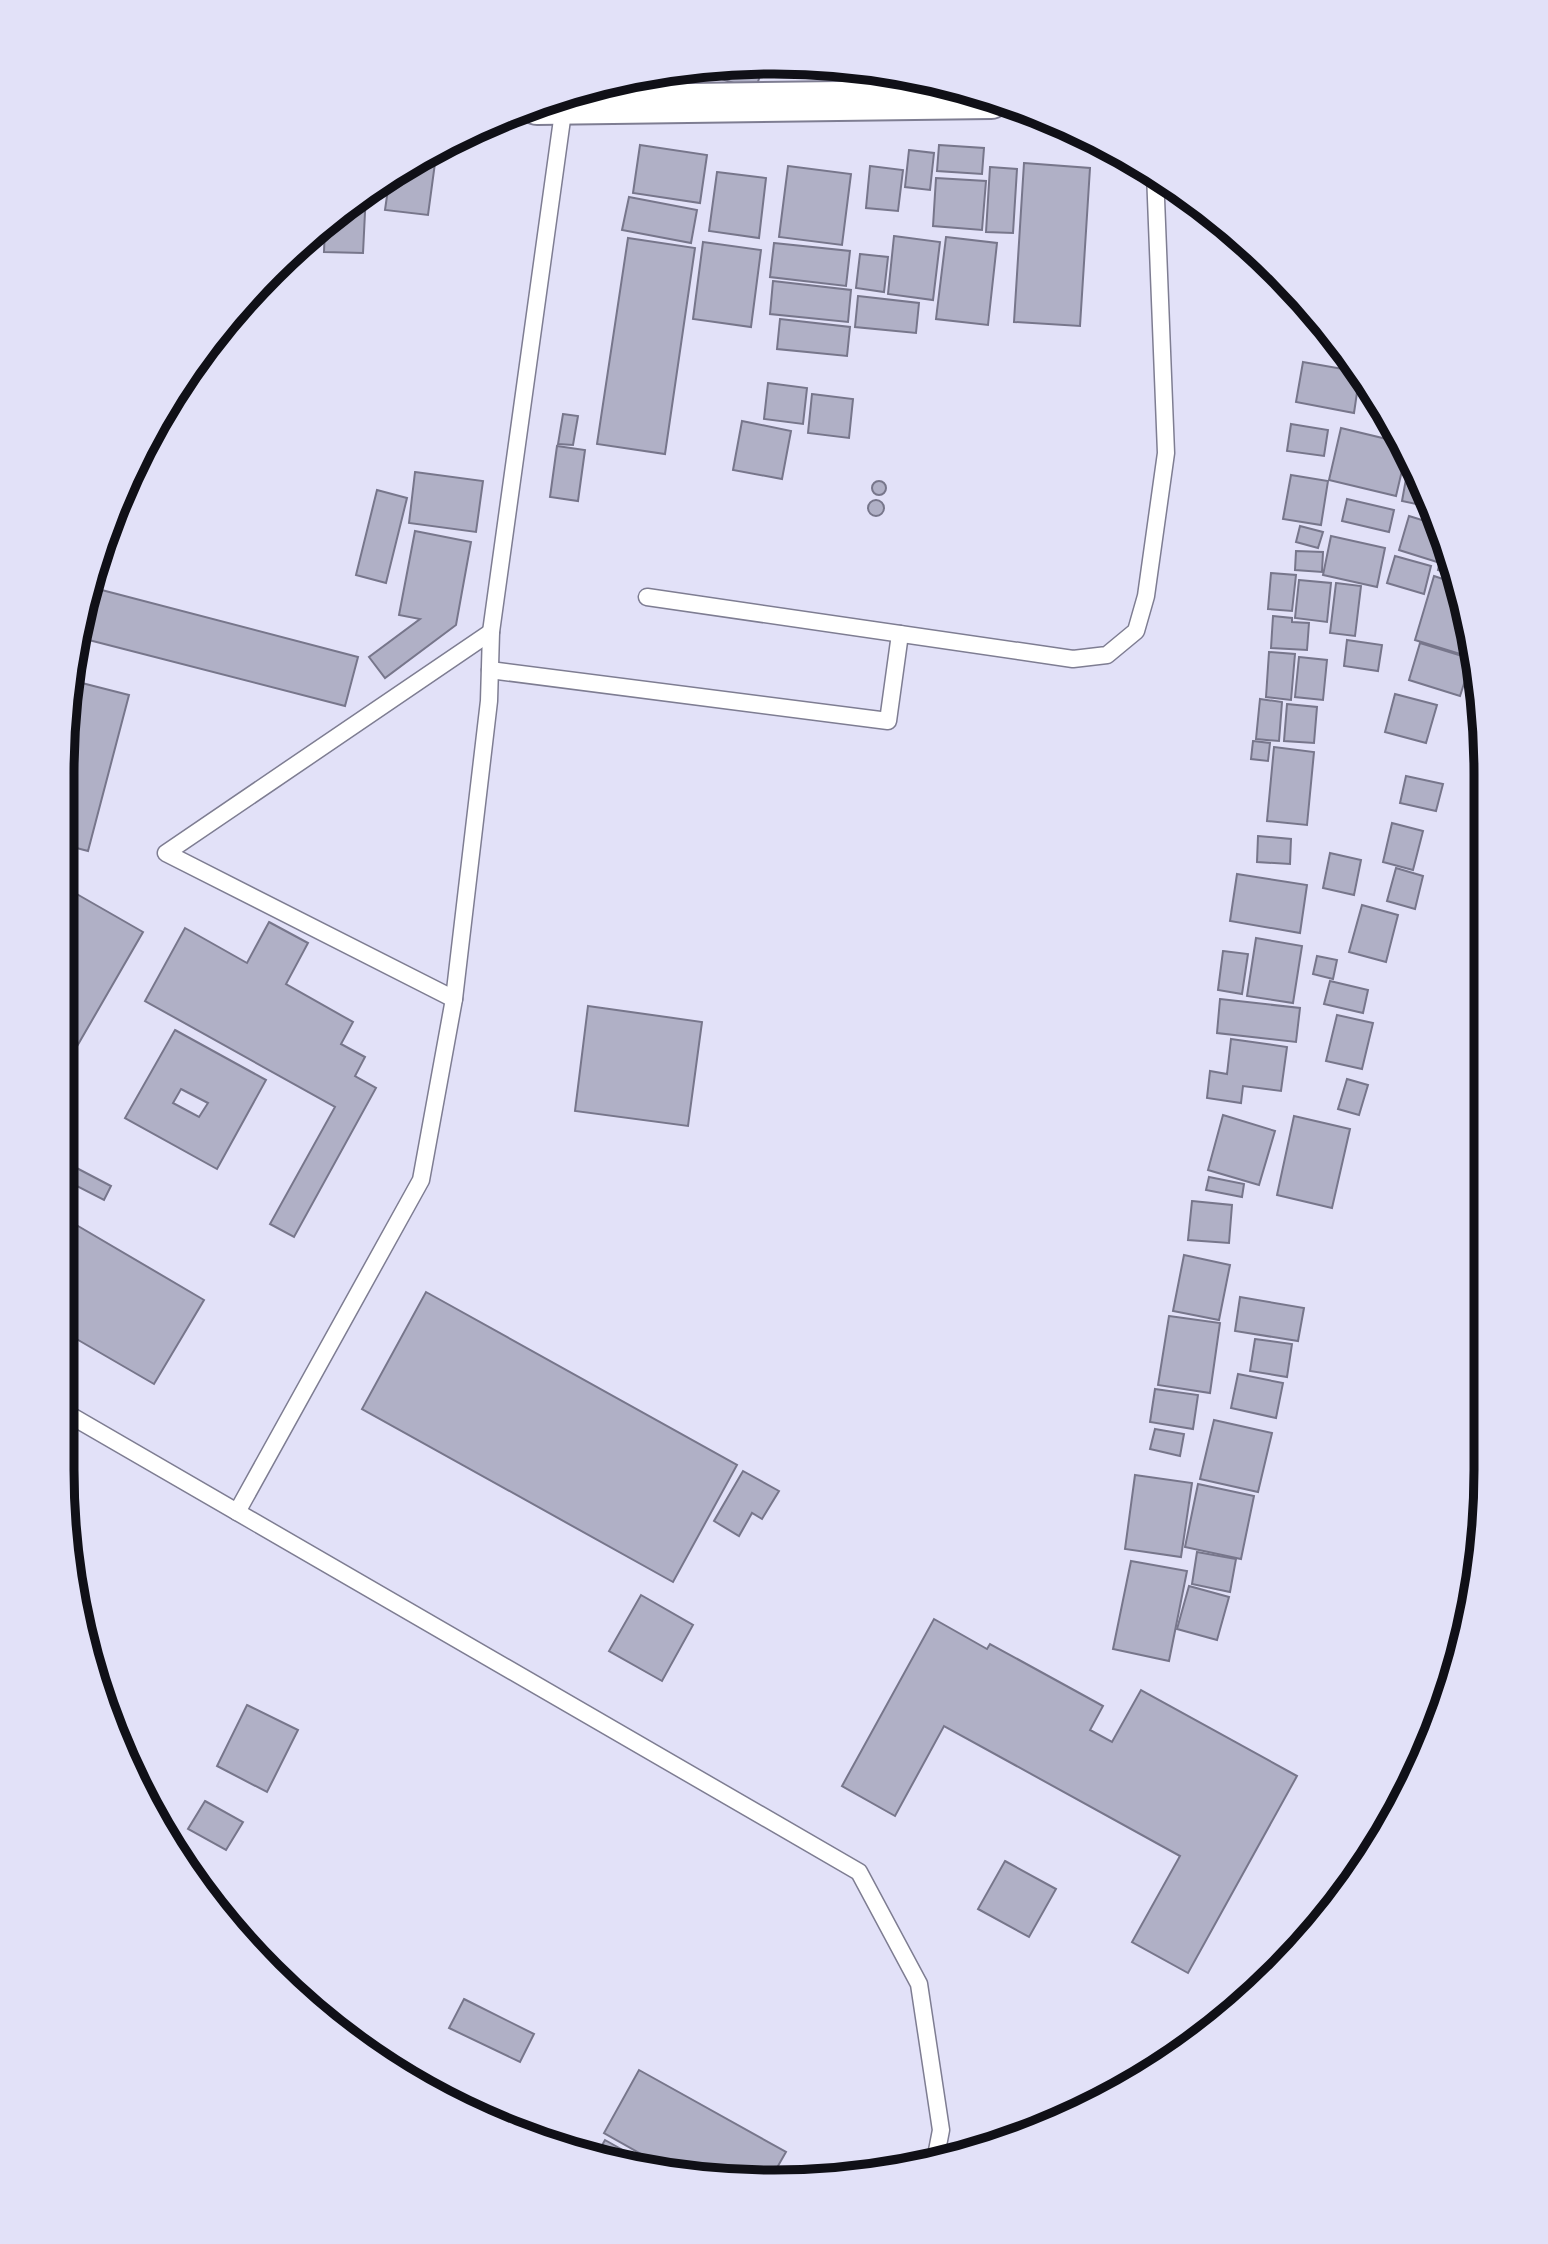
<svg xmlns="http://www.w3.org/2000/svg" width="1548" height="2244" font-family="'Source Sans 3',sans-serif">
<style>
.building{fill:#b0b0c6;stroke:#77768b;stroke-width:2;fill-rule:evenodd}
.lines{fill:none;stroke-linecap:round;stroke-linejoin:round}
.service-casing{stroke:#7e7d92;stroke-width:19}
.secondary-casing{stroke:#7e7d92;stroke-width:42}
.service{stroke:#fff;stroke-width:16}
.secondary{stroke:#fff;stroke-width:38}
.rim{fill:none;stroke:#101017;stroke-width:9}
</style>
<rect width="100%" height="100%" fill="#e2e1f8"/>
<g class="building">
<polygon points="765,62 755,90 694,70 694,69"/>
<polygon points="684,70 673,99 628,82 630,76 635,75"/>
<polygon points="640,145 707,155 700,203 633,193"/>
<polygon points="939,145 984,148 982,174 937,171"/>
<polygon points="909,150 934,153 930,190 905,187"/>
<polygon points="417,160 435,163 428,215 385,210 390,175"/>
<polygon points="1024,163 1090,168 1080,326 1014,322"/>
<polygon points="788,166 851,174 842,245 779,237"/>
<polygon points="870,166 903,170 898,211 866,208"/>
<polygon points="990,167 1017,169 1013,233 986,232"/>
<polygon points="717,172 766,178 759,238 709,231"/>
<polygon points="936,178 986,181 982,230 933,226"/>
<polygon points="366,192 363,253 324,252 325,225"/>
<polygon points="629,197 697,210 691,243 622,230"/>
<polygon points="312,235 310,254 292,252"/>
<polygon points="894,236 940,242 933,300 888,294"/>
<polygon points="946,237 997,243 988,325 936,319"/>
<polygon points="628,238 695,248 665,454 597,444"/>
<polygon points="703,242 761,250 751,327 693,319"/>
<polygon points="774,243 850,251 846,286 770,277"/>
<polygon points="860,254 888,257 884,292 856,288"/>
<polygon points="773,281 851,290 848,322 770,314"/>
<polygon points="858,296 919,303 916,333 855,327"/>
<polygon points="780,319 850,327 847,356 777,349"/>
<polygon points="1303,362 1360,372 1354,413 1296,402"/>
<polygon points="768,383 807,388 803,424 764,419"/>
<polygon points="812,394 853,399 849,438 808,433"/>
<polygon points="563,414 578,416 573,445 558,444"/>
<polygon points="742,421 791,431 782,479 733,470"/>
<polygon points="1291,424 1328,430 1324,456 1287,451"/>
<polygon points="1341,428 1403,443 1407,449 1396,496 1329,480"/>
<polygon points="557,446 585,450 578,501 550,497"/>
<polygon points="415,472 483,481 476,532 409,523"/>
<polygon points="1291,475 1328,481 1321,525 1283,519"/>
<polygon points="1406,479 1421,482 1430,507 1402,501"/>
<circle cx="879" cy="488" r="7"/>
<polygon points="377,490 407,498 386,583 356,575"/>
<polygon points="1347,499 1394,510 1389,532 1342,521"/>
<circle cx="876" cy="508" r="8"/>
<polygon points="1409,516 1435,524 1442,543 1437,562 1399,550"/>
<polygon points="1300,526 1323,532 1318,548 1296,542"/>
<polygon points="415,531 471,542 456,625 385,678 369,657 420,619 399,615"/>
<polygon points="1331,536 1385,548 1377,587 1323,575"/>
<polygon points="1443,548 1452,574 1438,570"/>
<polygon points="1296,551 1323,552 1322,572 1295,570"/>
<polygon points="1395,556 1431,566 1424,594 1387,583"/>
<polygon points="1271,573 1296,575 1292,611 1268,609"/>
<polygon points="1434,576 1455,583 1473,635 1475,652 1473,658 1415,640"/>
<polygon points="1299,580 1331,583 1327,622 1295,618"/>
<polygon points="1336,583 1361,586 1355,636 1330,633"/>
<polygon points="94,588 358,657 345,706 81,638"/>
<polygon points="1273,616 1292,618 1292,622 1309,623 1307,650 1271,648"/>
<polygon points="1347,640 1382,645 1378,671 1344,666"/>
<polygon points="1420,643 1472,659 1460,696 1409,680"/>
<polygon points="1269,652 1295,654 1291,700 1266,697"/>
<polygon points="1299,657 1327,660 1323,700 1295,697"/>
<polygon points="78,682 129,695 88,851 61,844 61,774 66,730"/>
<polygon points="1395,694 1437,705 1426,743 1385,732"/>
<polygon points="1260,699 1282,702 1279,741 1256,739"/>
<polygon points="1287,704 1317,707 1314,743 1284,741"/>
<polygon points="1253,741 1270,743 1268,761 1251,759"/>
<polygon points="1274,747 1314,752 1307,825 1267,821"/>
<polygon points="1406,776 1443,784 1436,811 1400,803"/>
<polygon points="1392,823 1423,831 1413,870 1383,862"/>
<polygon points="1258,836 1291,839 1290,864 1257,862"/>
<polygon points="1330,853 1361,860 1354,895 1323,888"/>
<polygon points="1396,868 1423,876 1415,909 1387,901"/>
<polygon points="1237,874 1307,885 1300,933 1230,921"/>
<polygon points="61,885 143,932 61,1074"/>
<polygon points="1362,905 1398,915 1386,962 1349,952"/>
<polygon points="269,922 308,943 286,984 353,1022 341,1044 365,1057 355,1076 376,1088 294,1237 270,1224 335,1107 145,1001 185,928 247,963"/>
<polygon points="1256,938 1302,946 1293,1003 1247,996"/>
<polygon points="1223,951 1248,954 1242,994 1218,990"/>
<polygon points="1317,956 1337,960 1333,979 1313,974"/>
<polygon points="1330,981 1368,990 1363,1013 1324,1004"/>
<polygon points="1220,999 1300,1008 1296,1042 1217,1033"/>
<polygon points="588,1006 702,1022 688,1126 575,1111"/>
<polygon points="1337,1015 1373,1023 1362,1069 1326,1061"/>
<path d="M175 1030 266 1080 217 1169 125 1118ZM181 1089 208 1103 199 1117 173 1103Z"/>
<polygon points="1231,1039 1287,1047 1281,1091 1243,1086 1241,1103 1207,1098 1210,1071 1227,1074"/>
<polygon points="1347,1079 1368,1085 1359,1115 1338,1109"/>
<polygon points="1223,1115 1275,1131 1259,1185 1208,1170"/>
<polygon points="1294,1116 1350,1129 1332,1208 1277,1195"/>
<polygon points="61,1137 76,1145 67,1163 111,1186 104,1200 61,1178"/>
<polygon points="1209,1177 1244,1184 1242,1197 1206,1190"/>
<polygon points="1192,1201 1232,1205 1229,1243 1188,1240"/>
<polygon points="61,1216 204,1300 154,1384 61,1330"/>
<polygon points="1184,1255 1230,1265 1219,1320 1173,1311"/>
<polygon points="426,1292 737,1465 673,1582 362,1409"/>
<polygon points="1240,1297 1304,1308 1298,1341 1235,1331"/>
<polygon points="1169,1316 1220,1323 1210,1393 1158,1385"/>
<polygon points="1255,1339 1292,1344 1287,1377 1250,1371"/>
<polygon points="1238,1374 1283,1383 1276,1418 1231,1408"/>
<polygon points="1155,1389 1198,1395 1193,1429 1150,1422"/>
<polygon points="1214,1420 1272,1433 1258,1492 1200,1479"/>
<polygon points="1155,1429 1184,1434 1180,1456 1150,1449"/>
<polygon points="743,1471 779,1491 762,1519 752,1513 739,1536 714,1521"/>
<polygon points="1135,1475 1192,1483 1181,1557 1125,1549"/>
<polygon points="1198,1484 1254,1496 1241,1559 1185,1547"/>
<polygon points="1197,1552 1236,1559 1230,1592 1192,1584"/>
<polygon points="1131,1561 1187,1571 1169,1661 1113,1649"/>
<polygon points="1189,1586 1229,1597 1217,1640 1177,1629"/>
<polygon points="641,1595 693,1625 662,1681 609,1651"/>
<polygon points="934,1619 987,1649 990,1644 1103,1706 1090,1730 1112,1742 1141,1690 1297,1776 1188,1973 1132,1942 1180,1856 944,1726 895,1816 842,1786"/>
<polygon points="247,1705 298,1730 267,1792 217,1766"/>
<polygon points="205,1801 243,1822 226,1850 188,1829"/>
<polygon points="1005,1861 1056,1889 1029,1937 978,1909"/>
<polygon points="464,1999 534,2034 520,2062 449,2028"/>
<polygon points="639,2070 786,2152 770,2180 682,2177 604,2133"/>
<polygon points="605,2140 662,2172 597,2154"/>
</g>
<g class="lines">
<defs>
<g id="service">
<polyline points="647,597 1073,659 1107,655 1136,631 1146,596 1166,453 1155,173"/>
<polyline points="490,670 888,721 900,634"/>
<polyline points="454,999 166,853 491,632"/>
<polyline points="61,1410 859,1872 919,1984 941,2130 935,2161"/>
<polyline points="237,1512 421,1180 454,999 489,701 491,632 564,105"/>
</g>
<polyline id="secondary" points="537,105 991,99"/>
</defs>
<use href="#service" class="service-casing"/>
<use href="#secondary" class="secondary-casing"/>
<use href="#service" class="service"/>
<use href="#secondary" class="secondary"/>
</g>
<path d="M0 0H1548V2244H0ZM774 74H774A700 700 0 0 1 1474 774V1470A700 700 0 0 1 774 2170H774A700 700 0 0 1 74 1470V774A700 700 0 0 1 774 74Z" fill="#e2e1f8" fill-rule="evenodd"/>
<path class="rim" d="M774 74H774A700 700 0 0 1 1474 774V1470A700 700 0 0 1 774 2170H774A700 700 0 0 1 74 1470V774A700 700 0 0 1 774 74Z"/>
</svg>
